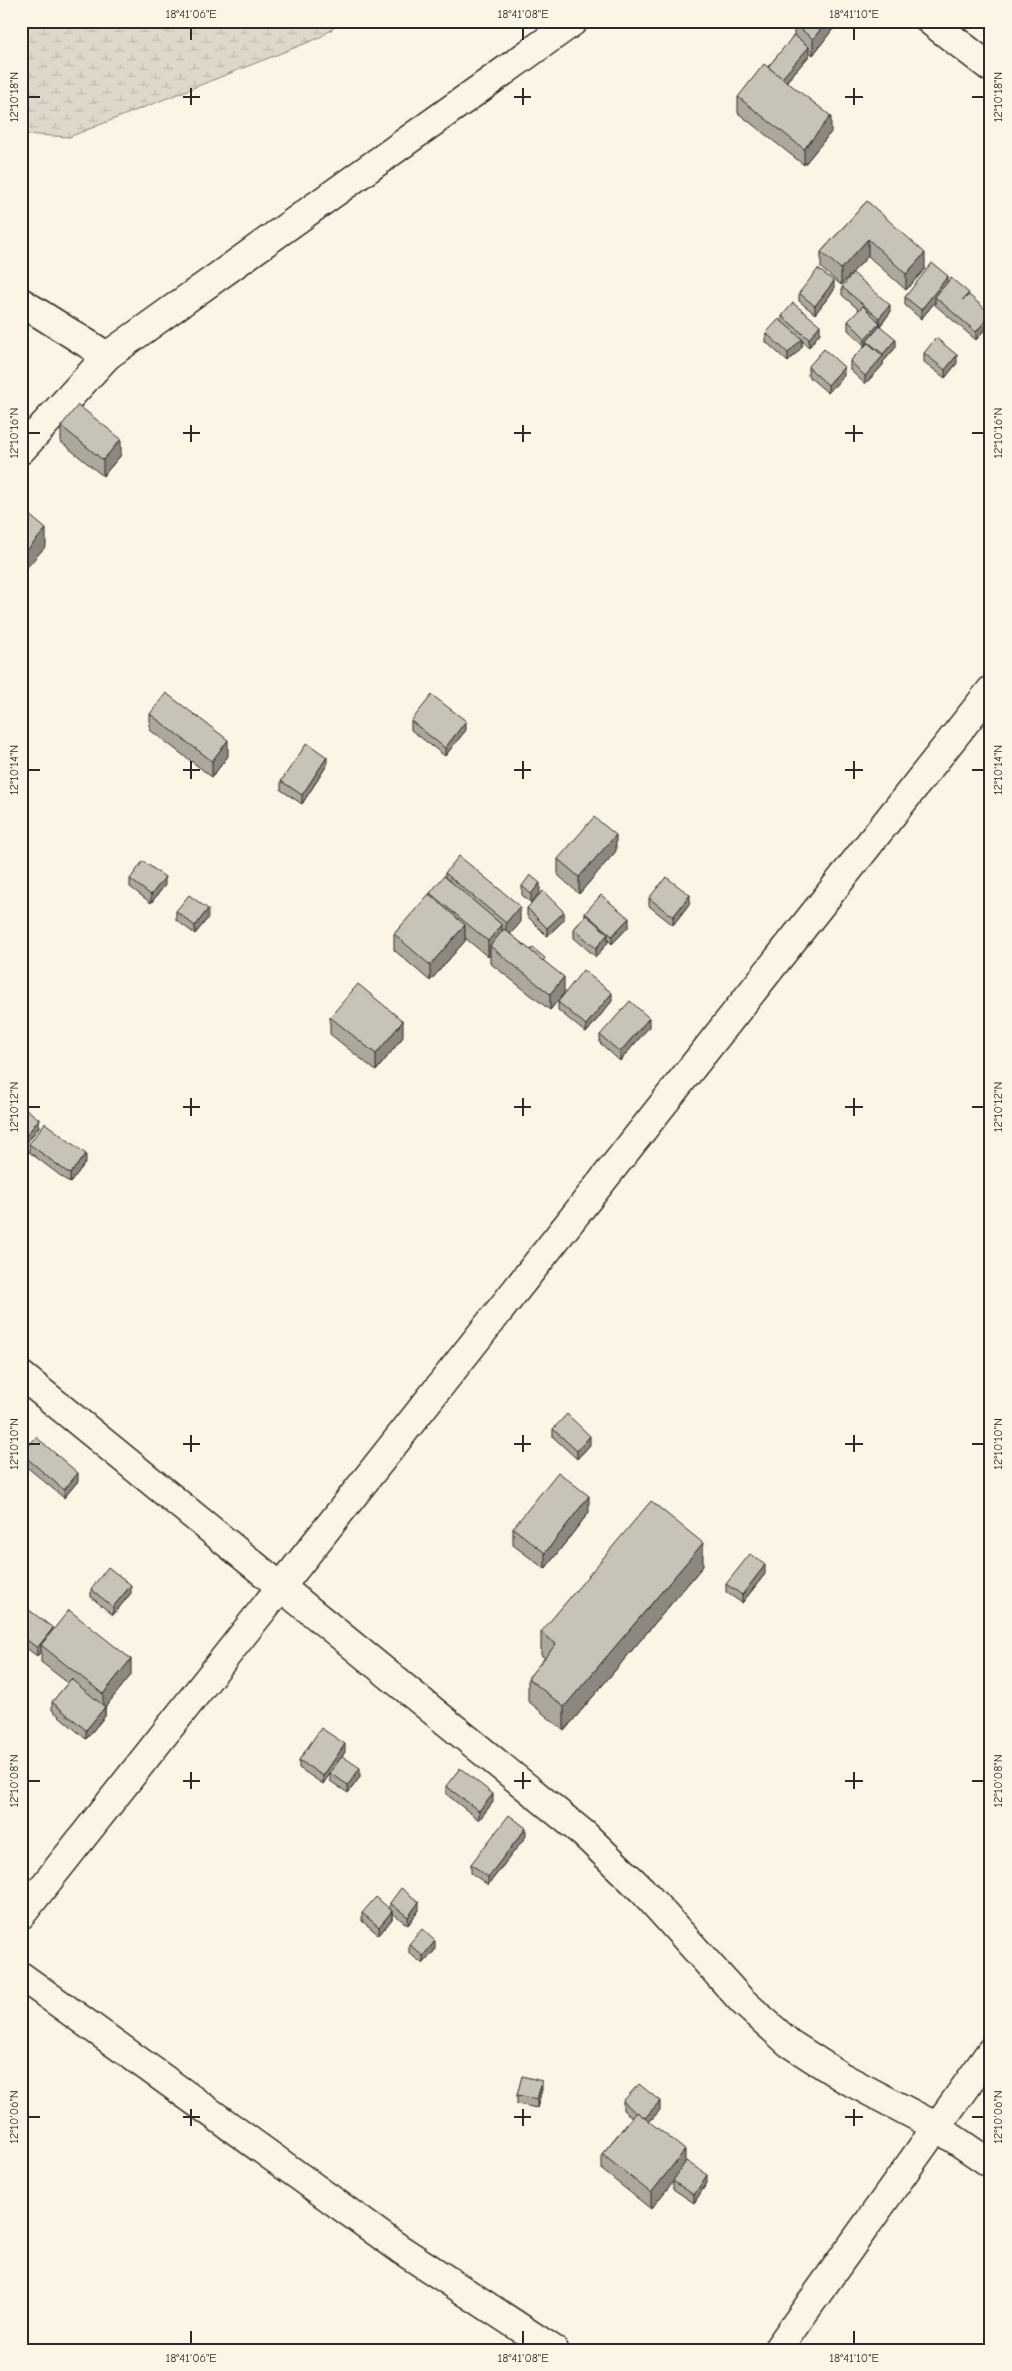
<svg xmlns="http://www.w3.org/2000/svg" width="1012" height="2371" font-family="'Comic Neue',sans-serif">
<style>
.wetland{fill:url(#wetland-marsh);stroke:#84827a}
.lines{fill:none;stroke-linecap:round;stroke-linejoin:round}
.minor-casing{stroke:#2b2b2b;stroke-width:31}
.minor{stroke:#fcf5e5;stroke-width:28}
.wall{fill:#aca89d;stroke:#2b2b2b}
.shaded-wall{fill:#8c8880;stroke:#2b2b2b}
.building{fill:#c8c3b7;stroke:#2b2b2b}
.ticks{fill:none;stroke:#2b2b2b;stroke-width:2}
.neatline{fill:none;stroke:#2b2b2b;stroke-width:2}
.ticks-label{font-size:12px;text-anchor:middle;fill:#2b2b2b}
</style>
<defs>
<pattern id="wetland-marsh" width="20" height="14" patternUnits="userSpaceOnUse" patternTransform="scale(1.25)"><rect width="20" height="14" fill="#ded8ca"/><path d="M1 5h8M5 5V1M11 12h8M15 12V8" fill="none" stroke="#bfbaae"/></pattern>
</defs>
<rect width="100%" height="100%" fill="#fcf5e5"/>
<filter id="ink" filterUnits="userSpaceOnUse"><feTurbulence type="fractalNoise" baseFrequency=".02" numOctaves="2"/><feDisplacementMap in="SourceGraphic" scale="10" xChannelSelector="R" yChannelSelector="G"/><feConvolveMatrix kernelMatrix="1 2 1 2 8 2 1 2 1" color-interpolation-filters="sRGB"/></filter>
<g filter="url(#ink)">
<polygon class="wetland" points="21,21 344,21 319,38 69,137 21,134"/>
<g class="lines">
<defs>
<g id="minor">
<polyline points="930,21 991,68"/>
<polyline points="21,302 107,356"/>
<polyline points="21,450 107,356 574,21"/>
<polyline points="21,1375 584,1834 642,1890 742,2001 789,2043 842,2077 935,2126 991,2164"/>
<polyline points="21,1915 991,690"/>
<polyline points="21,1976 400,2249 554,2350"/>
<polyline points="777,2350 991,2051"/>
</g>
</defs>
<use href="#minor" class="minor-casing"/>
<use href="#minor" class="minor"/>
</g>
<g class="wall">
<polygon points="839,21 813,55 809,52 809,56 787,81 831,132 804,165 738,113 738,97 768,67 794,36 794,24"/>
<polygon points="867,201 925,269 906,290 868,256 841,285 821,268 821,252"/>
<polygon points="948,281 969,295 991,322 976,340 935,305 935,302 921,319 905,305 905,297"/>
<polygon points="842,287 890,313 880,326 896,347 883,362 883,365 865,384 850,370 850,361 865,346 848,330 848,321 859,310 842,295"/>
<polygon points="834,290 815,314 799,301 799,293"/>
<polygon points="782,316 820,333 809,347 802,341 802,347 788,362 766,342 766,333 782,321"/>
<polygon points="924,353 957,363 945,378 924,362"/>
<polygon points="808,367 844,376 828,393 808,376"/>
<polygon points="61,426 121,455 103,476 61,442"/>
<polygon points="150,714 228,756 212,777 150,730"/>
<polygon points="411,721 466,730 445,756 411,730"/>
<polygon points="327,765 302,804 281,790 281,781"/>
<polygon points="616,851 579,894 558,875 558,859"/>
<polygon points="445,873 520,923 510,934 545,962 564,993 550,1010 490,963 490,955 488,957 465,938 465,941 430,981 394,950 394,934 430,895 430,893 445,878"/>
<polygon points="130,879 165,885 151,903 130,887"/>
<polygon points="522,886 540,892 531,903 522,895"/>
<polygon points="649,898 690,903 673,925 649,906"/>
<polygon points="527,908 564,920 547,936 527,916"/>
<polygon points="176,911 208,918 195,934 176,920"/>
<polygon points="585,913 629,926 612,944 608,940 608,942 596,957 574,938 574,929 585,916"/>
<polygon points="612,1001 586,1033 558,1010 558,1002"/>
<polygon points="330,1017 403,1037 376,1071 330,1034"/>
<polygon points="649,1027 620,1061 600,1043 600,1035"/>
<polygon points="21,1105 39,1127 26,1144 21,1140"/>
<polygon points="29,1144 86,1162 70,1183 29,1152"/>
<polygon points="553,1429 590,1445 577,1459 553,1437"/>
<polygon points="22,1454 78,1481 64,1498 22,1463"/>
<polygon points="589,1512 545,1569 513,1545 513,1528"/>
<polygon points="703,1566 564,1731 528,1701 528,1678 545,1658 541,1655 541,1632"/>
<polygon points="765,1574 742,1603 726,1592 726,1584"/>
<polygon points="91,1589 131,1593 113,1615 91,1597"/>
<polygon points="21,1604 53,1630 131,1675 105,1707 105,1716 86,1739 52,1710 52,1702 68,1683 41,1662 41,1652 37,1656 21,1644"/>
<polygon points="345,1752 334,1767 360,1777 348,1793 330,1781 330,1773 323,1784 299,1768 299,1760"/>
<polygon points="446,1786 493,1802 479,1820 446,1794"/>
<polygon points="526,1836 488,1885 471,1873 471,1864"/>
<polygon points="390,1903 419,1910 408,1925 392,1913 392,1919 379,1935 362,1921 362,1913 390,1909"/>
<polygon points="409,1944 435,1950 423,1964 409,1953"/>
<polygon points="542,2089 537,2108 517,2104 517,2095"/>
<polygon points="623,2101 660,2110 649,2122 685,2163 707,2183 694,2203 673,2189 673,2181 651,2209 602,2170 602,2154 632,2117 623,2110"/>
</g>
<g class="shaded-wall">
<polygon points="827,21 839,21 813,55 813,39"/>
<polygon points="809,47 809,56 778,91 778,82"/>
<polygon points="831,116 831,132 804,165 804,149"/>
<polygon points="868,239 868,256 841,285 841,269"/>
<polygon points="925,253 925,269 906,290 906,274"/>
<polygon points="948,276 948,285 935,297 935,302 921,319 921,310"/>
<polygon points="834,281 834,290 815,314 815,306"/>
<polygon points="890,305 890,313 867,341 867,344 865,346 865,338 879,324 879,318"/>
<polygon points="991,314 991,322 976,340 976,332"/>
<polygon points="820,325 820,333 809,347 809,339"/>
<polygon points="802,339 802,347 788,362 788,353"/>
<polygon points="896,339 896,347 883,362 883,365 865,384 865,376 883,356 883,354"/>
<polygon points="957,355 957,363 945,378 945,370"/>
<polygon points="844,367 844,376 828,393 828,385"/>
<polygon points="121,439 121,455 103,476 103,460"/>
<polygon points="46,529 46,546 21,574 21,557"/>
<polygon points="466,721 466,730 445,756 445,748"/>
<polygon points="228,740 228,756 212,777 212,761"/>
<polygon points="327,757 327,765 302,804 302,795"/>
<polygon points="616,835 616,851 579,894 579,877"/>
<polygon points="165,877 165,885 151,903 151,895"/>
<polygon points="540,883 540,892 531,903 531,894"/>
<polygon points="690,895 690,903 673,925 673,917"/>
<polygon points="520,906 520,923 506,939 506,923"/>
<polygon points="208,909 208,918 195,934 195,926"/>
<polygon points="564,912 564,920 547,936 547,928"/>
<polygon points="629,918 629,926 612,944 612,936"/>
<polygon points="465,925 465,941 430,981 430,965"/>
<polygon points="502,925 502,941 490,946 490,955 488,957 488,941"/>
<polygon points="608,934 608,942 596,957 596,948"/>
<polygon points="564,977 564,993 550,1010 550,994"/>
<polygon points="612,993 612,1001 586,1033 586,1025"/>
<polygon points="649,1018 649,1027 620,1061 620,1052"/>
<polygon points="403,1021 403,1037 376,1071 376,1054"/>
<polygon points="39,1119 39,1127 26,1144 26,1136"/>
<polygon points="86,1154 86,1162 70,1183 70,1174"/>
<polygon points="590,1436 590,1445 577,1459 577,1451"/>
<polygon points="78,1473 78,1481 64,1498 64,1490"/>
<polygon points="589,1496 589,1512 545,1569 545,1553"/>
<polygon points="703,1543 703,1566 564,1731 564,1707"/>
<polygon points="765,1565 765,1574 742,1603 742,1595"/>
<polygon points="131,1585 131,1593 113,1615 113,1607"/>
<polygon points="53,1628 53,1637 41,1645 41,1652 37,1656 37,1648"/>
<polygon points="131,1659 131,1675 103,1710 103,1694"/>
<polygon points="105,1707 105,1716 86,1739 86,1730"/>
<polygon points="345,1744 345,1752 323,1784 323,1776"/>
<polygon points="360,1768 360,1777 348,1793 348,1785"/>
<polygon points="493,1794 493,1802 479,1820 479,1811"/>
<polygon points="526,1828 526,1836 488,1885 488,1877"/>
<polygon points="419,1902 419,1910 408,1925 408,1917"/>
<polygon points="392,1911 392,1919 379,1935 379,1927"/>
<polygon points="435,1941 435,1950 423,1964 423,1956"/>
<polygon points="542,2081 542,2089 537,2108 537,2099"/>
<polygon points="660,2101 660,2110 644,2128 644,2119"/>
<polygon points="685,2150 685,2167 651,2209 651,2193"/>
<polygon points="707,2175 707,2183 694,2203 694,2195"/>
</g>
<g class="building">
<polygon points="796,21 827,21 813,39 794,24"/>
<polygon points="794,35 809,47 782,78 768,67"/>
<polygon points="764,64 831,116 804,149 738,97"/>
<polygon points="867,201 925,253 906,274 868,239 841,269 821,252"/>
<polygon points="932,263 948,276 921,310 905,297"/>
<polygon points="818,269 834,281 815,306 799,293"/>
<polygon points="853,273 890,305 879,318 842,287"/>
<polygon points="951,278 969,293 962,300 969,295 991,314 976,332 935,297"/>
<polygon points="793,303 820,325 809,339 782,316"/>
<polygon points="863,306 880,323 865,338 848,321"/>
<polygon points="779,319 802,339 788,353 766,333"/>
<polygon points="880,326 896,339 883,354 867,341"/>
<polygon points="936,338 957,355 945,370 924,353"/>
<polygon points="868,343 883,356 865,376 850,361"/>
<polygon points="824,349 844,367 828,385 808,367"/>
<polygon points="78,405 121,439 103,460 61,426"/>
<polygon points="21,508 46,529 21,557"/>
<polygon points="166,693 228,740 212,761 150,714"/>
<polygon points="432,695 466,721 445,748 411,721"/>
<polygon points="307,743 327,757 302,795 281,781"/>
<polygon points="594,817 616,835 579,877 558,859"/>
<polygon points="459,856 520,906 506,923 445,873"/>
<polygon points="143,861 165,877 151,895 130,879"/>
<polygon points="530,875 540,883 531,894 522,886"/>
<polygon points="444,876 502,925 488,941 430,893"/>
<polygon points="666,877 690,895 673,917 649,898"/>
<polygon points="543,891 564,912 547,928 527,908"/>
<polygon points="429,894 465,925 430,965 394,934"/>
<polygon points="189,895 208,909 195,926 176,911"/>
<polygon points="601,895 629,918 612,936 585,913"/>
<polygon points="586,915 608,934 596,948 574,929"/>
<polygon points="504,929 564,977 550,994 490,946"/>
<polygon points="533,948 545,958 543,961 530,950"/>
<polygon points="583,970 612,993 586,1025 558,1002"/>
<polygon points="358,984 403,1021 376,1054 330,1017"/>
<polygon points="630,1001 649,1018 620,1052 600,1035"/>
<polygon points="21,1105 39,1119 26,1136 21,1132"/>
<polygon points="45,1123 86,1154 70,1174 29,1144"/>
<polygon points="567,1414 590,1436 577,1451 553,1429"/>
<polygon points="36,1437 78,1473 64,1490 22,1454"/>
<polygon points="558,1472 589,1496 545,1553 513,1528"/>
<polygon points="651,1501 703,1543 564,1707 528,1678 556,1644 541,1632"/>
<polygon points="750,1554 765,1565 742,1595 726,1584"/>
<polygon points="108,1567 131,1585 113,1607 91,1589"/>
<polygon points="21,1604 53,1628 37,1648 21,1635"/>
<polygon points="69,1610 131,1659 103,1694 41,1645"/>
<polygon points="71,1679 105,1707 86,1730 52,1702"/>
<polygon points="321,1728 345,1744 323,1776 299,1760"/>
<polygon points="342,1756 360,1768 348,1785 330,1773"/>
<polygon points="460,1768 493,1794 479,1811 446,1786"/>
<polygon points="509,1815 526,1828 488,1877 471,1864"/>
<polygon points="401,1888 419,1902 408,1917 390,1903"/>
<polygon points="376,1897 392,1911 379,1927 362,1913"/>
<polygon points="422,1929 435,1941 423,1956 409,1944"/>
<polygon points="522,2076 542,2081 537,2099 517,2095"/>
<polygon points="639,2084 660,2101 645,2118 637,2112 636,2113 623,2101"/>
<polygon points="637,2112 685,2150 651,2193 602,2154"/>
<polygon points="686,2161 707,2175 694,2195 673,2181"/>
</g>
</g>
<path class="ticks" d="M191 28V40M523 28V40M854 28V40M191 88V105M523 88V105M854 88V105M28 97H40M183 97H200M514 97H531M845 97H863M972 97H984M191 425V442M523 425V442M854 425V442M28 433H40M183 433H200M514 433H531M845 433H863M972 433H984M191 761V779M523 761V779M854 761V779M28 770H40M183 770H200M514 770H531M845 770H863M972 770H984M191 1098V1116M523 1098V1116M854 1098V1116M28 1107H40M183 1107H200M514 1107H531M845 1107H863M972 1107H984M191 1435V1452M523 1435V1452M854 1435V1452M28 1444H40M183 1444H200M514 1444H531M845 1444H863M972 1444H984M191 1772V1789M523 1772V1789M854 1772V1789M28 1781H40M183 1781H200M514 1781H531M845 1781H863M972 1781H984M191 2109V2126M523 2109V2126M854 2109V2126M28 2117H40M183 2117H200M514 2117H531M845 2117H863M972 2117H984M191 2331V2344M523 2331V2344M854 2331V2344"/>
<rect width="1012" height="2371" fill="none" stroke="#fcf5e5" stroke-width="55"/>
<rect x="28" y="28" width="956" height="2316" class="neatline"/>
<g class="ticks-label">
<text x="191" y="18">18°41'06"E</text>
<text x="523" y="18">18°41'08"E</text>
<text x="854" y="18">18°41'10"E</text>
<text transform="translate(14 97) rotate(-90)" y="4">12°10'18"N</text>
<text transform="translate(998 97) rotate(-90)" y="4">12°10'18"N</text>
<text transform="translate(14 433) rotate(-90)" y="4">12°10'16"N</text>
<text transform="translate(998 433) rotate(-90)" y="4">12°10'16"N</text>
<text transform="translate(14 770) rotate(-90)" y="4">12°10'14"N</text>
<text transform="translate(998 770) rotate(-90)" y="4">12°10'14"N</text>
<text transform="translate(14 1107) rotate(-90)" y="4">12°10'12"N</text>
<text transform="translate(998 1107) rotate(-90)" y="4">12°10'12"N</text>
<text transform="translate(14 1444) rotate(-90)" y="4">12°10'10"N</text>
<text transform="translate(998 1444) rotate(-90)" y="4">12°10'10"N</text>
<text transform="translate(14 1781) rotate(-90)" y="4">12°10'08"N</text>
<text transform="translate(998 1781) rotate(-90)" y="4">12°10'08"N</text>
<text transform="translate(14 2117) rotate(-90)" y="4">12°10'06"N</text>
<text transform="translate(998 2117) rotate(-90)" y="4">12°10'06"N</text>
<text x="191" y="2362">18°41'06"E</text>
<text x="523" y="2362">18°41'08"E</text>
<text x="854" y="2362">18°41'10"E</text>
</g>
</svg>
